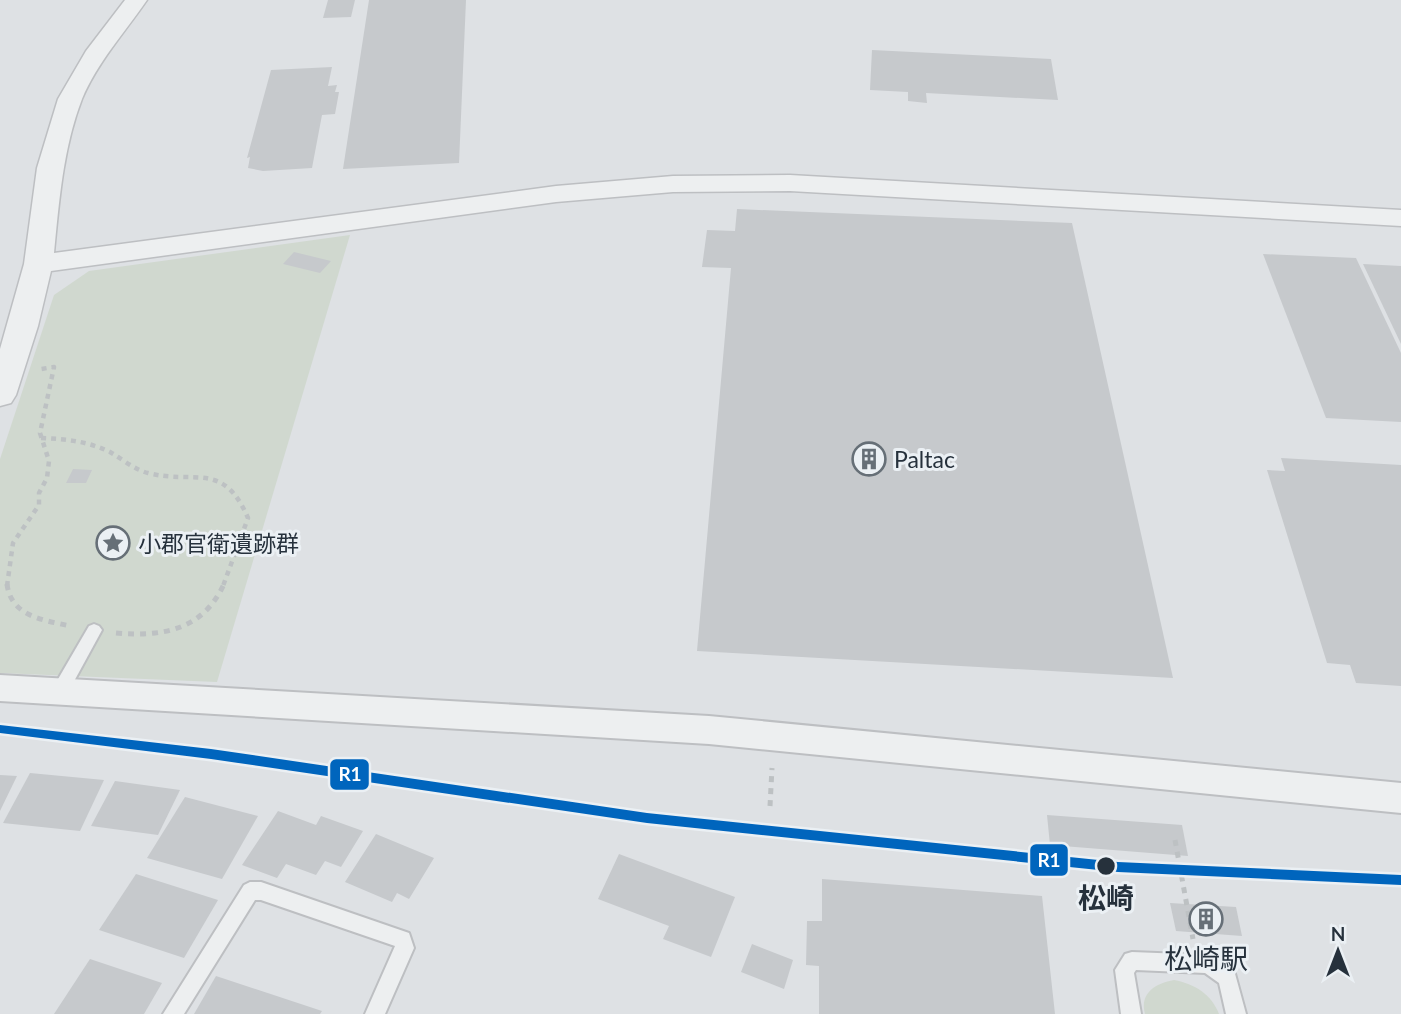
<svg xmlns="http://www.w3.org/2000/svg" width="1401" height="1014" font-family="Lato,'Noto Sans JP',sans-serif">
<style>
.green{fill:#d0d8cf}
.building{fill:#c6c9cc}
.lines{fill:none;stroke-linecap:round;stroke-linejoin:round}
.service-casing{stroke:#bdbfc2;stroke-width:4}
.minor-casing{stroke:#bdbfc2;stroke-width:4}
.tertiary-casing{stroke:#bdbfc2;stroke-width:3}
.path-far1{stroke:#bdc1c3;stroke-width:4.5;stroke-dasharray:5 5;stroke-linecap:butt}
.path{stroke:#bdc1c3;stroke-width:5;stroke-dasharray:6 6;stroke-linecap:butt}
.service{fill:#edeff0;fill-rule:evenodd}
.minor{fill:#edeff0;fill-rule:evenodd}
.tertiary{fill:#edeff0;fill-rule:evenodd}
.rail-1-casing{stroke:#ebf0f4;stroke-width:5}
.rail-1{fill:#0065bd;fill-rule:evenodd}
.stop-dot{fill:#26313c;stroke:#ebf0f4;stroke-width:2.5}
.labels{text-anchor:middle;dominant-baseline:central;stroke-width:6;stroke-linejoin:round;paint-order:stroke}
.poi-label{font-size:23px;fill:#26313c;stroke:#ebf0f4;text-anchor:start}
.near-stop-label{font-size:28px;font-weight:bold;fill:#26313c;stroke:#ebf0f4}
.near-poi-label{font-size:28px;fill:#26313c;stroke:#ebf0f4}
.line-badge{stroke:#ebf0f4;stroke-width:2.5}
.badge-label{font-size:19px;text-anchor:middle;font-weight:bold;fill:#fff}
</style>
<rect width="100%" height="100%" fill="#dee1e4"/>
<g class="green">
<polygon points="350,235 217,682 0,673 0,459 54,295 89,271"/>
<path d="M1174 980C1195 984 1211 994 1219 1014H1145C1139 993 1156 983 1174 980Z"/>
</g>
<g class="building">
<polygon points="328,0 355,0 351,17 323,18"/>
<polygon points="369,0 466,0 459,163 343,169"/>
<polygon points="872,50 1051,59 1058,100 926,93 927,103 908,101 908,92 870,90"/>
<polygon points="332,67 328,86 337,85 335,92 339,92 335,114 322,115 312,168 263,171 248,168 250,157 247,158 271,70"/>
<polygon points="737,209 1072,223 1173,678 697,651 731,268 702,267 707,230 735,231"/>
<polygon points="294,252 331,261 320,273 283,264"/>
<polygon points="1263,254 1356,258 1401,353 1401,422 1326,418"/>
<polygon points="1363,264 1401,266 1401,344"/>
<polygon points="1281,458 1401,465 1401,686 1356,683 1350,665 1327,663 1267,470 1285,471"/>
<polygon points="73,469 92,470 86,483 66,483"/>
<polygon points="30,773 104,780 80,831 3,823"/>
<polygon points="0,775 17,776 0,811"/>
<polygon points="115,781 180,790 158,835 91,826"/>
<polygon points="185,797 258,816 222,879 147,858"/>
<polygon points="278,811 316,825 321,816 363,831 341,867 325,861 316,875 286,864 277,878 242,865"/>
<polygon points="1047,815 1182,825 1188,856 1050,845"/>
<polygon points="376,834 434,858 409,899 397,893 392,902 345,882"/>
<polygon points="619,854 735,897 711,957 663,939 669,926 598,899"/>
<polygon points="136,874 218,900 184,958 99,930"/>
<polygon points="822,879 1042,896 1055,1014 819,1014 819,966 806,965 807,921 822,921"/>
<polygon points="1170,903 1236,907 1242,936 1176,931"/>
<polygon points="752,944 793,960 784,989 741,972"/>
<polygon points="90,959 162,983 144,1014 54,1014"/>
<polygon points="216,976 322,1011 320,1014 194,1014"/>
</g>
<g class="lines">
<defs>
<g id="service">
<polygon points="94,624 99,626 102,630 66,696 60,698 54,696 52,691 54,686 89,626"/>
<polygon points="250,882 261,882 409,933 414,948 385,1014 365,1014 395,946 261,900 255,900 184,1014 163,1014 244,885"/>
<polygon points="1132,952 1208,955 1234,970 1246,1014 1226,1014 1219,983 1205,973 1136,970 1134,973 1141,1014 1121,1014 1115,970 1125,954"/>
</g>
<polygon id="minor" points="0,675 709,716 1401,783 1401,813 709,744 0,701"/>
<path id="tertiary" d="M125 0H147C125 32 97 63 82 99 63 148 59 202 54 253L556 186 673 176 790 175 1401 210V226L790 191 673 192 556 202 51 271 38 326 16 395 11 403 0 406V349L24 264 37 168 58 99 86 51Z"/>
</defs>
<use href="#service" class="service-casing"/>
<use href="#minor" class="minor-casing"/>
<use href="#tertiary" class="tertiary-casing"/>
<g class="path-far1">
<path d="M41 438C66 439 87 441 110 452 122 459 135 470 148 473 195 485 223 460 248 518L223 586"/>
<polyline points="7,586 13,543 39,505 39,493 47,478 49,461 40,433 54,367 41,369"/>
</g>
<g class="path">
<path d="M7 584C11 617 44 620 70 626"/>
<path d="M116 633C163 637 203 630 224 584"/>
<polyline points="770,806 772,768"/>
<polyline points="1175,840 1193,939"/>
</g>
<use href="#service" class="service"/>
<use href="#minor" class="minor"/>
<use href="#tertiary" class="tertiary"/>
<defs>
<polygon id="rail-1" points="0,725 211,749 647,813 1118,862 1401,875 1401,885 1118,872 647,823 211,759 0,733"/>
</defs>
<use href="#rail-1" class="rail-1-casing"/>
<use href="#rail-1" class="rail-1"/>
</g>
<defs>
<symbol id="building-ring" viewBox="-11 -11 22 22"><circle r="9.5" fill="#ebf0f4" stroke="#666f77" stroke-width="1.5"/><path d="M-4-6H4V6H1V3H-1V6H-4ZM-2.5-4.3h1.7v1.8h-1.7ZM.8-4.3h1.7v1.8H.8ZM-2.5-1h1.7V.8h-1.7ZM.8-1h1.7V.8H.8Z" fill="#666f77"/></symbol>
<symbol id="sight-ring" viewBox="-11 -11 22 22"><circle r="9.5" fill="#ebf0f4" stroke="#666f77" stroke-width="1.5"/><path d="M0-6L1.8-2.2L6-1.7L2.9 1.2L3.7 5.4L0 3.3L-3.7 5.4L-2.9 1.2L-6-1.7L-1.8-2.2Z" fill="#666f77"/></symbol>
</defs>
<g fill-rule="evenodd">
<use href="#building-ring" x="850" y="440" width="38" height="38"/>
<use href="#sight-ring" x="94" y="524" width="38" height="38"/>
<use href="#building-ring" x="1187" y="900" width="38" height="38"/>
</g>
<circle class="stop-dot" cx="1106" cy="866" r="10"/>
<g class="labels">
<g class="poi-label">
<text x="894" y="459">Paltac</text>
<text x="138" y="543">小郡官衛遺跡群</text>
</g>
<g class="near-stop-label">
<text x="1106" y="897">松崎</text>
</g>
<g class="near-poi-label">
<text x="1206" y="958">松崎駅</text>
</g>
</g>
<g class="line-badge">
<rect x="329" y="758" width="41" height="33" rx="7" fill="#0065bd"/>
<rect x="1029" y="843" width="40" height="34" rx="7" fill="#0065bd"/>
</g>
<g class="badge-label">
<text x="350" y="781">R1</text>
<text x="1049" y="867">R1</text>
</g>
<g transform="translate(1338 951)" stroke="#ebf0f4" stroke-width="5" paint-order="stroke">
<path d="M0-5L12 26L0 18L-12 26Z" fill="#26313c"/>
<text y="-10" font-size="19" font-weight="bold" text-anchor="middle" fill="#26313c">N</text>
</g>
</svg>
